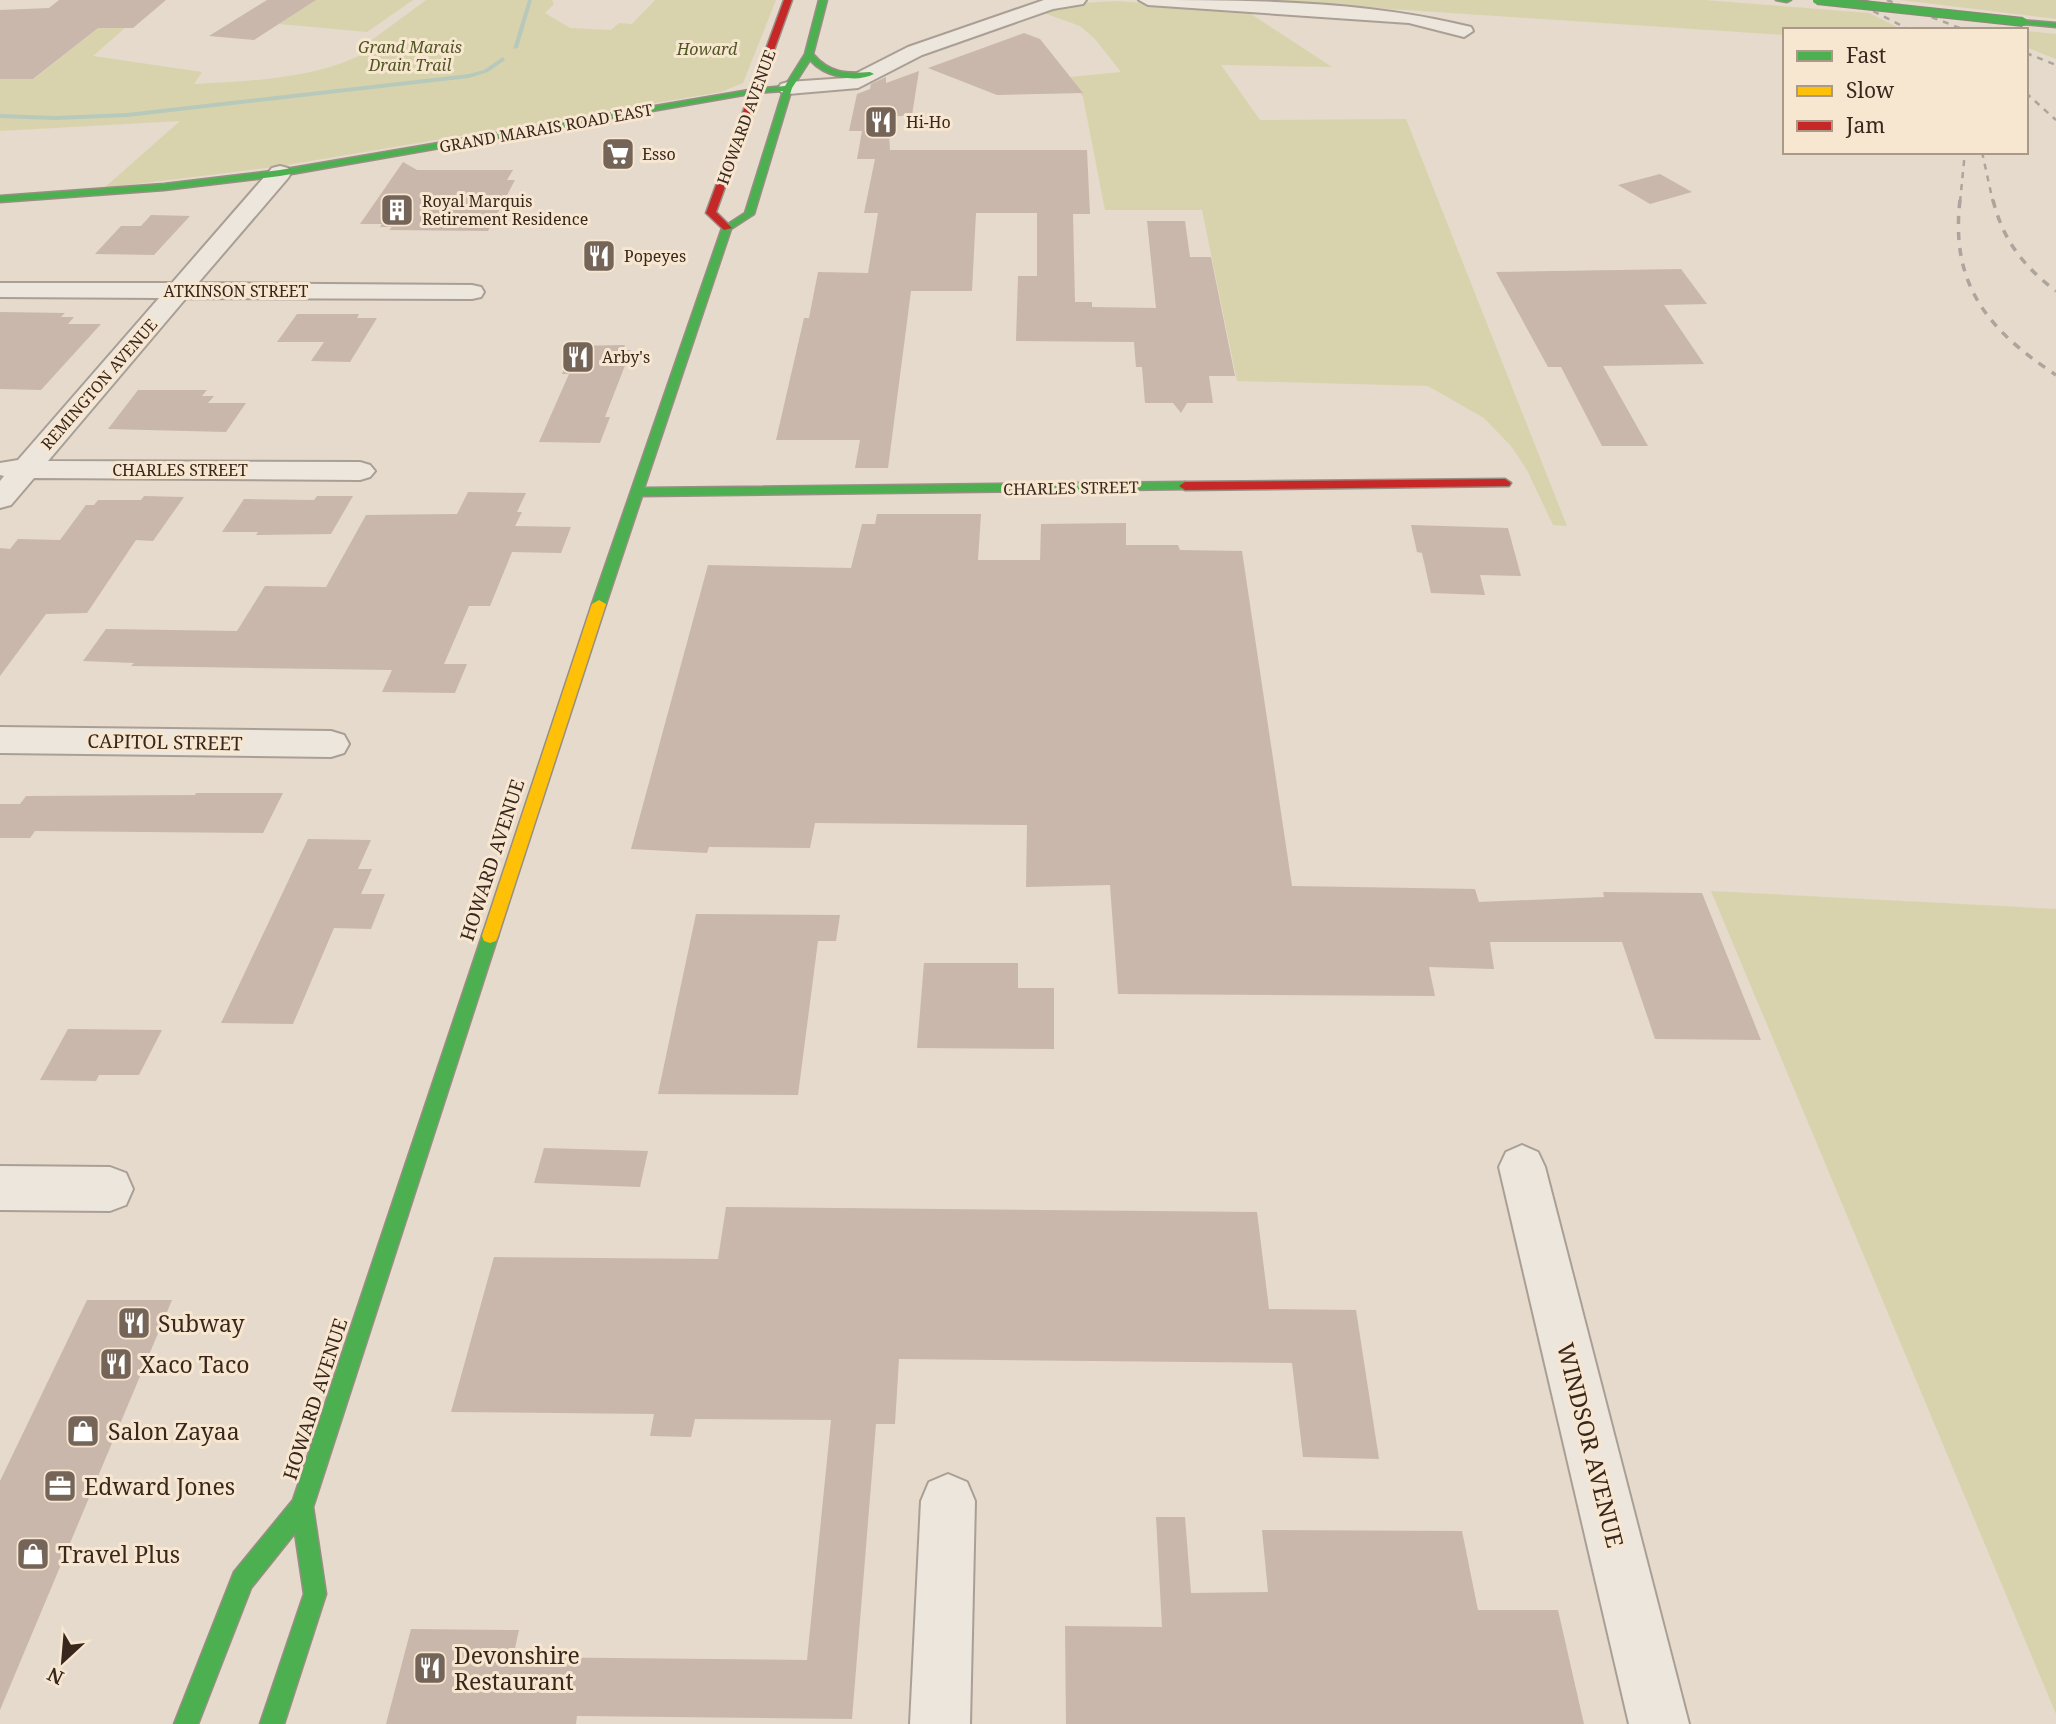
<svg xmlns="http://www.w3.org/2000/svg" width="2056" height="1724" font-family="'Noto Serif',serif">
<style>
.green{fill:#d8d3ad}
.lines{fill:none;stroke-linecap:round;stroke-linejoin:round}
.stream{fill:#b7c9bb;fill-rule:evenodd}
.building{fill:#c9b7ac}
.street-casing{stroke:#aa9f95;stroke-width:4}
.fast-casing{stroke:#998e84;stroke-width:3}
.slow-casing{stroke:#998e84;stroke-width:3}
.jam-casing{stroke:#998e84;stroke-width:3}
.street{fill:#ede6dd;fill-rule:evenodd}
.fast{fill:#4caf50;fill-rule:evenodd}
.slow{fill:#ffc107;fill-rule:evenodd}
.jam{fill:#c62828;fill-rule:evenodd}
.rail-far1{stroke:#aca49d;stroke-width:2.5;stroke-dasharray:6 6;stroke-linecap:butt}
.rail{stroke:#aca49d;stroke-width:3.5;stroke-dasharray:8 8;stroke-linecap:butt}
.fast-bridge-casing{stroke:#8f857b;stroke-width:10;stroke-linecap:butt}
.fast-bridge{stroke:#4caf50;stroke-width:8}
.labels{text-anchor:middle;dominant-baseline:central;stroke-width:6;stroke-linejoin:round;paint-order:stroke}
.far-park-label{font-size:16px;font-style:italic;fill:#505622;stroke:#f7e6d0}
.far-street-label{font-size:16px;fill:#39261c;stroke:#f7e6d0}
.far-poi-label{font-size:16px;fill:#39261c;stroke:#f7e6d0;text-anchor:start}
.street-label{font-size:19px;fill:#39261c;stroke:#f7e6d0}
.near-poi-label{font-size:23px;fill:#39261c;stroke:#f7e6d0;text-anchor:start}
.near-street-label{font-size:23px;fill:#39261c;stroke:#f7e6d0}
</style>
<rect width="100%" height="100%" fill="#e5dacb"/>
<g class="green">
<polygon points="308,0 413,0 367,32 279,24 314,1"/>
<path d="M426 0H552L554 4 545 13 570 28 611 30 619 23 632 24 655 0H776L743 83 721 92 275 167 104 188 180 121 0 131V79H34L98 28H125L93 56 202 72 194 84C246 81 329 79 373 47L365 45Z"/>
<polygon points="1253,0 1705,0 1869,13 1903,30 1785,30 1785,35"/>
<polygon points="1901,0 2056,0 2056,19"/>
<polygon points="1116,1 1245,10 1332,67 1221,65 1260,120 1406,119 1567,526 1553,525 1527,470 1511,446 1484,418 1428,386 1237,381 1202,210 1105,210 1083,97 1070,77 1121,72 1095,39 1080,26 1044,13 1080,3"/>
<polygon points="2026,31 2056,34 2056,59 2026,47"/>
<polygon points="1711,891 2056,909 2056,1714"/>
</g>
<g class="lines">
<g class="stream">
<polygon points="528,0 532,0 518,48 513,49"/>
<polygon points="503,57 505,60 488,72 469,78 127,117 55,120 0,118 0,114 55,116 127,113 469,74 484,70"/>
</g>
</g>
<g class="building">
<polygon points="59,0 166,0 133,28 98,28 33,79 0,79 0,10 49,8"/>
<polygon points="267,0 316,0 254,40 209,36"/>
<polygon points="1024,33 1040,39 1083,93 997,95 928,68"/>
<polygon points="919,71 912,115 888,117 890,150 1087,150 1090,214 1073,214 1075,302 1092,302 1092,307 1156,308 1147,221 1185,221 1190,257 1211,257 1235,376 1209,376 1213,403 1187,403 1181,413 1173,403 1145,403 1142,367 1136,367 1134,342 1016,341 1018,276 1037,276 1037,213 976,213 972,291 911,291 888,468 855,468 860,440 776,440 804,318 809,318 818,272 868,273 878,213 864,213 875,159 857,159 862,131 849,131 857,94 870,89 871,84 886,77 886,83"/>
<polygon points="403,162 417,170 513,170 507,180 515,180 488,231 389,230 392,227 380,227 382,224 360,224"/>
<polygon points="1660,174 1692,192 1650,204 1618,185"/>
<polygon points="151,215 190,216 154,255 95,254 121,226 141,226"/>
<polygon points="1681,269 1707,304 1664,305 1704,364 1603,366 1648,446 1602,446 1561,367 1548,367 1496,272"/>
<polygon points="0,312 65,313 61,317 74,317 68,324 101,324 41,390 0,389"/>
<polygon points="297,314 359,314 357,318 377,318 350,362 311,361 324,342 277,342"/>
<polygon points="625,345 623,350 631,350 605,417 610,417 600,443 539,442 569,374 562,374 574,346"/>
<polygon points="138,390 207,390 202,396 214,396 208,403 246,403 226,432 108,429"/>
<polygon points="468,492 526,493 517,512 522,512 515,526 571,527 561,553 512,552 490,606 469,606 444,664 467,664 455,693 382,692 392,670 131,666 134,663 83,661 106,629 237,631 265,586 326,587 366,515 457,514"/>
<polygon points="144,496 184,497 153,541 136,540 87,613 46,614 0,676 0,548 10,549 18,539 60,540 86,505 94,505 98,500 141,500"/>
<polygon points="317,496 353,496 331,534 256,535 258,532 222,532 244,499 314,500"/>
<polygon points="877,514 981,514 978,560 1040,560 1041,524 1126,523 1126,545 1178,545 1180,550 1242,551 1292,886 1475,889 1479,902 1604,897 1603,892 1702,893 1761,1040 1655,1039 1622,942 1490,942 1494,969 1429,967 1435,996 1118,994 1110,885 1026,887 1027,825 815,823 810,848 709,847 707,853 631,849 708,565 851,568 862,524 875,524"/>
<polygon points="1411,525 1508,528 1521,576 1480,575 1485,595 1431,593 1422,553 1417,552"/>
<polygon points="196,793 283,793 263,833 35,831 30,838 0,838 0,804 20,804 26,796 195,795"/>
<polygon points="308,839 371,840 358,869 372,869 361,894 385,894 371,929 334,928 293,1024 221,1023"/>
<polygon points="696,914 840,915 836,941 818,941 798,1095 658,1094"/>
<polygon points="924,963 1018,963 1018,988 1054,988 1054,1049 917,1048"/>
<polygon points="68,1029 162,1030 139,1075 99,1075 96,1081 40,1080"/>
<polygon points="544,1148 648,1151 640,1187 534,1183"/>
<polygon points="726,1207 1257,1212 1269,1309 1356,1310 1379,1459 1303,1457 1292,1363 899,1359 895,1424 876,1424 852,1719 577,1716 576,1724 386,1724 411,1629 519,1630 513,1657 807,1660 831,1420 695,1419 691,1437 650,1436 654,1414 451,1412 494,1257 718,1259"/>
<polygon points="87,1300 172,1300 0,1710 0,1481"/>
<polygon points="1156,1517 1185,1517 1191,1593 1268,1592 1262,1530 1462,1531 1478,1610 1558,1610 1584,1724 1066,1724 1065,1626 1162,1627"/>
</g>
<g class="lines">
<defs>
<g id="street">
<polygon points="1044,0 1086,0 1083,4 1053,9 922,55 858,88 788,94 781,92 778,88 781,84 788,82 847,78 908,47"/>
<path d="M1139 0C1249 0 1364 0 1471 27L1473 31 1464 37 1409 23 1148 5Z"/>
<polygon points="280,166 288,168 291,173 288,178 198,283 472,285 481,287 484,292 481,297 472,299 186,298 48,461 360,462 370,465 375,471 370,477 360,480 34,478 11,505 0,508 0,481 4,476 0,475 0,463 18,460 159,298 0,297 0,283 172,283 272,168"/>
<polygon points="0,727 331,731 344,735 349,744 344,753 331,757 0,753"/>
<polygon points="1522,1145 1538,1152 1545,1167 1689,1724 1629,1724 1499,1167 1506,1152"/>
<polygon points="0,1166 110,1167 126,1173 133,1189 126,1205 110,1211 0,1210"/>
<polygon points="948,1474 967,1482 975,1501 970,1724 910,1724 921,1501 929,1482"/>
</g>
<g id="fast">
<path d="M819 0H827L813 54C829 73 846 74 870 72L874 74C854 84 824 76 810 60L792 88 754 214 731 229 644 488 1185 482 1191 486 1189 489 642 496 606 604 604 607H594L592 604 722 228 745 213 783 91 755 93 280 176 164 190 0 202V196L164 184 280 170 755 89 785 86 805 54Z"/>
<polygon points="1776,0 1791,0 1787,2"/>
<polygon points="2020,20 2056,23 2056,27 2023,24"/>
<polygon points="490,929 496,931 498,936 313,1507 326,1594 284,1724 260,1724 304,1594 295,1533 251,1588 198,1724 174,1724 234,1572 293,1500 482,936 484,931"/>
</g>
<polygon id="slow" points="599,600 606,604 498,936 496,941 490,943 484,941 482,936 592,604"/>
<g id="jam">
<polygon points="784,0 792,0 716,212 732,228 724,230 706,213"/>
<polygon points="1505,479 1511,483 1509,486 1185,490 1179,486 1185,482"/>
</g>
</defs>
<use href="#street" class="street-casing"/>
<use href="#fast" class="fast-casing"/>
<use href="#slow" class="slow-casing"/>
<use href="#jam" class="jam-casing"/>
<use href="#street" class="street"/>
<use href="#fast" class="fast"/>
<use href="#slow" class="slow"/>
<use href="#jam" class="jam"/>
<g class="rail-far1">
<polyline points="1852,0 1910,30"/>
<polyline points="1864,0 1897,13"/>
<polyline points="1887,0 1965,30"/>
<polyline points="2026,53 2056,65"/>
<polyline points="2026,93 2056,120"/>
<polyline points="1982,152 1993,202"/>
<polyline points="1960,202 1965,152"/>
</g>
<g class="rail">
<path d="M1960 200C1950 285 1988 330 2056 375"/>
<path d="M1993 200C2003 240 2023 266 2056 291"/>
</g>
<defs>
<polyline id="fast-bridge" points="1817,0 2023,22"/>
</defs>
<use href="#fast-bridge" class="fast-bridge-casing"/>
<use href="#fast-bridge" class="fast-bridge"/>
</g>
<defs>
<symbol id="restaurant-square" viewBox="-11 -11 22 22"><rect x="-9" y="-9" width="18" height="18" rx="4" fill="#756559" stroke="#f7e6d0"/><path d="M-5-6h1v4h1v-4h1v4h1v-4h1v5L-1.5 .5V6h-2V.5L-5-1ZM5-6V6H3V1.5H1.5Q1.5-4 5-6Z" fill="#fff"/></symbol>
<symbol id="supermarket-square" viewBox="-11 -11 22 22"><rect x="-9" y="-9" width="18" height="18" rx="4" fill="#756559" stroke="#f7e6d0"/><path d="M-6-5.5h2.5l.6 2H6L4.5 2H-2.5L-4.4-4H-6ZM-1.5 3.2a1.3 1.3 0 1 0 .1 0ZM3 3.2a1.3 1.3 0 1 0 .1 0Z" fill="#fff"/></symbol>
<symbol id="building-square" viewBox="-11 -11 22 22"><rect x="-9" y="-9" width="18" height="18" rx="4" fill="#756559" stroke="#f7e6d0"/><path d="M-4-6H4V6H1V3H-1V6H-4ZM-2.5-4.3h1.7v1.8h-1.7ZM.8-4.3h1.7v1.8H.8ZM-2.5-1h1.7V.8h-1.7ZM.8-1h1.7V.8H.8Z" fill="#fff"/></symbol>
<symbol id="shop-square" viewBox="-11 -11 22 22"><rect x="-9" y="-9" width="18" height="18" rx="4" fill="#756559" stroke="#f7e6d0"/><path d="M-5-2.5h2.3a2.7 3.5 0 0 1 5.4 0H5L5.5 6h-11ZM-1.5-2.5h3a1.5 2.3 0 0 0-3 0Z" fill="#fff"/></symbol>
<symbol id="office-square" viewBox="-11 -11 22 22"><rect x="-9" y="-9" width="18" height="18" rx="4" fill="#756559" stroke="#f7e6d0"/><path d="M-6-3h4V-5.5h4V-3h4V5H-6ZM-1-4.5V-3h2v-1.5ZM-6 0V1H6V0Z" fill="#fff"/></symbol>
</defs>
<g fill-rule="evenodd">
<use href="#restaurant-square" x="862" y="103" width="38" height="38"/>
<use href="#supermarket-square" x="599" y="135" width="38" height="38"/>
<use href="#building-square" x="378" y="191" width="38" height="38"/>
<use href="#restaurant-square" x="580" y="237" width="38" height="38"/>
<use href="#restaurant-square" x="559" y="338" width="38" height="38"/>
<use href="#restaurant-square" x="115" y="1304" width="38" height="38"/>
<use href="#restaurant-square" x="97" y="1345" width="38" height="38"/>
<use href="#shop-square" x="64" y="1412" width="38" height="38"/>
<use href="#office-square" x="41" y="1467" width="38" height="38"/>
<use href="#shop-square" x="14" y="1535" width="38" height="38"/>
<use href="#restaurant-square" x="411" y="1649" width="38" height="38"/>
</g>
<g class="labels">
<g class="far-park-label">
<text x="410" y="47">Grand Marais<tspan x="410" dy="18">Drain Trail</tspan></text>
<text x="707" y="49">Howard</text>
</g>
<g class="far-street-label">
<text transform="translate(746 117) rotate(-70)">HOWARD AVENUE</text>
<text transform="translate(546 128) rotate(-10)">GRAND MARAIS ROAD EAST</text>
<text x="236" y="291">ATKINSON STREET</text>
<text transform="translate(99 384) rotate(-49)">REMINGTON AVENUE</text>
<text x="180" y="470">CHARLES STREET</text>
<text transform="translate(1071 488) rotate(-1)">CHARLES STREET</text>
</g>
<g class="far-poi-label">
<text x="906" y="122">Hi-Ho</text>
<text x="642" y="154">Esso</text>
<text x="422" y="201">Royal Marquis<tspan x="422" dy="18">Retirement Residence</tspan></text>
<text x="624" y="256">Popeyes</text>
<text x="602" y="357">Arby's</text>
</g>
<g class="street-label">
<text transform="translate(165 742) rotate(1)">CAPITOL STREET</text>
<text transform="translate(492 860) rotate(-72)">HOWARD AVENUE</text>
<text transform="translate(315 1399) rotate(-72)">HOWARD AVENUE</text>
</g>
<g class="near-poi-label">
<text x="158" y="1323">Subway</text>
<text x="140" y="1364">Xaco Taco</text>
<text x="108" y="1431">Salon Zayaa</text>
<text x="84" y="1486">Edward Jones</text>
<text x="58" y="1554">Travel Plus</text>
<text x="454" y="1655">Devonshire<tspan x="454" dy="26">Restaurant</tspan></text>
</g>
<g class="near-street-label">
<text transform="translate(1591 1445) rotate(76)">WINDSOR AVENUE</text>
</g>
</g>
<rect x="1783" y="28" width="245" height="126" fill="#f7e6d0" stroke="#ab9988" stroke-width="2"/>
<rect x="1797" y="51" width="35" height="10" fill="#4caf50" stroke="#ab9988" stroke-width="2"/>
<text x="1846" y="63" font-size="21" fill="#39261c">Fast</text>
<rect x="1797" y="86" width="35" height="10" fill="#ffc107" stroke="#ab9988" stroke-width="2"/>
<text x="1846" y="98" font-size="21" fill="#39261c">Slow</text>
<rect x="1797" y="121" width="35" height="10" fill="#c62828" stroke="#ab9988" stroke-width="2"/>
<text x="1846" y="133" font-size="21" fill="#39261c">Jam</text>
<g transform="translate(63 1661) rotate(206)" stroke="#f7e6d0" stroke-width="5" paint-order="stroke">
<path d="M0-5L12 26L0 18L-12 26Z" fill="#39261c"/>
<text y="-10" font-size="19" font-weight="bold" text-anchor="middle" fill="#39261c">N</text>
</g>
</svg>
